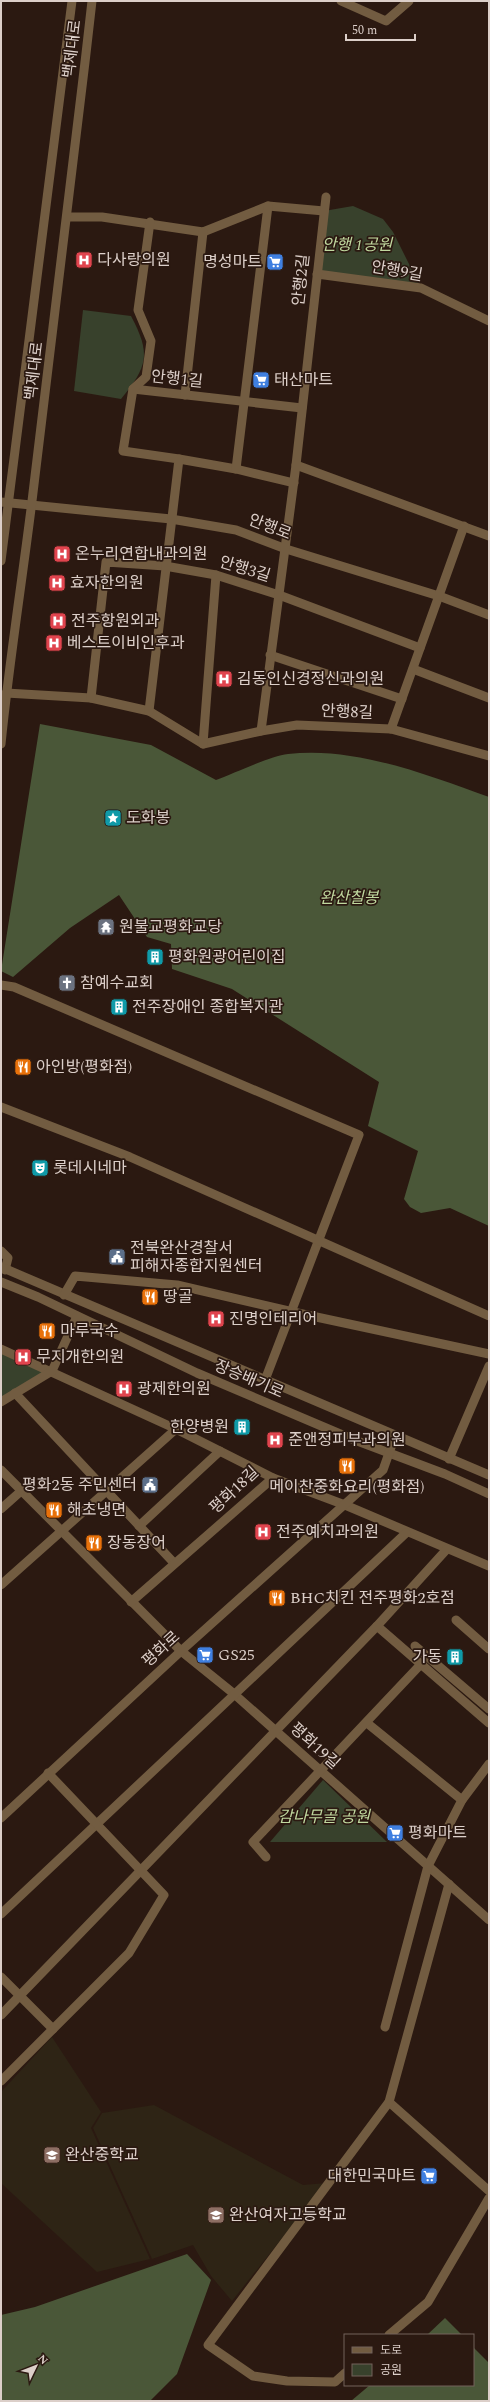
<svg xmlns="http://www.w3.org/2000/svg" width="490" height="2402" font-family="Spectral,'Noto Sans KR',serif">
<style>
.education{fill:#2e2415}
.green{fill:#38412c}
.forest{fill:#4a5738}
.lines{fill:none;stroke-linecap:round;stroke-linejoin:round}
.minor{stroke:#725c41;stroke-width:9}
.labels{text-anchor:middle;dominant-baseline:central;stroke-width:3.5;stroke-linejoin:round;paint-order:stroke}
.street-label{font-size:16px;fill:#dccfc9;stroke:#2b1911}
.park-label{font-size:16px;font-style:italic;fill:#c0d89f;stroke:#2b1911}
.poi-label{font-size:16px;fill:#dccfc9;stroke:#2b1911;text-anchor:start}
</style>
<rect width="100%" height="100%" fill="#2b1911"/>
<g class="education">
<polygon points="52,2037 101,2112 91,2128 150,2259 97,2272 1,2183 1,2092"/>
<polygon points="154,2105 303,2185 326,2183 232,2301 211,2276 193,2245 152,2259 93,2128 102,2113"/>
</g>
<g class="green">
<polygon points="353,206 383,219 393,232 421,288 317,274 324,211"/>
<path d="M83 310 131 316C151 354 148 366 121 399L74 391Z"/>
<polygon points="1,1349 52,1371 1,1402"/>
<polygon points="323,1780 387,1842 270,1842"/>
</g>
<g class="forest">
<path d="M40 724 151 745 216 780C235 773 270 756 288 754 354 746 428 775 489 797V1226L450 1208 421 1213 410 1207 404 1199 418 1151 368 1126 379 1082 232 989 172 969 171 944 147 937 119 895 70 928 13 977 1 971Z"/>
<polygon points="187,2254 211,2280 177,2374 150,2401 1,2401 1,2315 35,2307"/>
<polygon points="445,2318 462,2335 427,2335"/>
<polygon points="473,2347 489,2363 489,2401 351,2401 370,2385 473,2385"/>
</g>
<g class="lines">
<g class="minor">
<polyline points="341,1 386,21 409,1"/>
<polyline points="68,217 102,217 203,232 268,206 324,211"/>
<polyline points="317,274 421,288 489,321"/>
<polyline points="133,389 302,408"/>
<polyline points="185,395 203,232"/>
<polyline points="179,459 236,469 294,483"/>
<polyline points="296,465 489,536"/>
<polyline points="236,469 268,206"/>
<polyline points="1,502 171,519 236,530 286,549 439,596 489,615"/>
<polyline points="1,561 72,1"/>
<polyline points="270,655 402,699"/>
<polyline points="413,669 489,698"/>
<polyline points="6,693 91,698 149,711 203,744 261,731 297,725 391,729 489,756"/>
<polyline points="91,698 106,562 165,566 216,575 279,595 420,648"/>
<polyline points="149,711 179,459 123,451 133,389 146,377 151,341 138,310 150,222"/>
<polyline points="391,729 464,526"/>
<polyline points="261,731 296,465 326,197"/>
<path d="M1 744C9 663 22 582 32 501 53 335 73 168 92 1"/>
<polyline points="203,744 216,575"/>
<polyline points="1,985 14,987 359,1135 265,1380"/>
<polyline points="1,1107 130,1157 489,1316"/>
<polyline points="1,1251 8,1258 5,1270"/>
<polyline points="1,1267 489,1475"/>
<polyline points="1,1282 38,1297 197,1373 352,1439 445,1474 489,1494"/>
<polyline points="64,1295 75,1276 177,1285 293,1312 489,1354"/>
<polyline points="1,1349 176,1429 273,1478 345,1505 489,1566"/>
<polyline points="15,1393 174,1563"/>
<polyline points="1,1402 52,1371 77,1316"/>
<polyline points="449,1459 489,1366"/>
<polyline points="1,1470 181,1651 233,1693 489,1920"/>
<polyline points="1,1509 20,1492"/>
<polyline points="139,1526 220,1451"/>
<polyline points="1,1585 176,1429"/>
<polyline points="131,1602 273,1478"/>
<polyline points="456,1620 489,1649"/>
<polyline points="377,1626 489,1723"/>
<polyline points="415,1646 489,1709"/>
<polyline points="367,1723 462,1800"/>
<polyline points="1,1818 181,1651 383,1470 395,1436"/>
<polyline points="266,1857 253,1842 422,1663"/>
<polyline points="1,1914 406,1533"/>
<polyline points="1,1977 53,2029"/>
<polyline points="1,2015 377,1626 447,1549"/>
<polyline points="385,2027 428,1866 462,1800 489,1764"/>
<polyline points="1,2081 129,1953 164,1895 48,1773"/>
<polyline points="389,2102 489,2191"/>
<polyline points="389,2335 428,2302 489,2198"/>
<polyline points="345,2373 335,2382 287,2381 253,2376 208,2345 389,2102 449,1884"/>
</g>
</g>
<defs>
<symbol id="hospital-square" viewBox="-11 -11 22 22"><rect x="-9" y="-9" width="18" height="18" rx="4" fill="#e0444e" stroke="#2b1911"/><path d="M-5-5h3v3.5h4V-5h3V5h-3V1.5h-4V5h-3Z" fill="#fff"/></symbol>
<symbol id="supermarket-square" viewBox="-11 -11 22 22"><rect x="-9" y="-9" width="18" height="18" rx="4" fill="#3f7fe0" stroke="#2b1911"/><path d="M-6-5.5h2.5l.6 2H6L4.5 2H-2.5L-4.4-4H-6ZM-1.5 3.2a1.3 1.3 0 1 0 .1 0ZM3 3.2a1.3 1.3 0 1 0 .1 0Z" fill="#fff"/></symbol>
<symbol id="sight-square" viewBox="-11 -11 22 22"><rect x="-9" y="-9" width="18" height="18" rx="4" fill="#0f9aa8" stroke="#2b1911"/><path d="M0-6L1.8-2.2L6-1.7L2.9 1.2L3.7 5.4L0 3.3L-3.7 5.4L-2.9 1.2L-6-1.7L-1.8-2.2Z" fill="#fff"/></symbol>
<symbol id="temple-square" viewBox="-11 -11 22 22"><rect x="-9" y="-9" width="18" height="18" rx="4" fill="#6b7280" stroke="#2b1911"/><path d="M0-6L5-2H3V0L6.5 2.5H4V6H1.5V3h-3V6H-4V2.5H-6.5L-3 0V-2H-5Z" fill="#fff"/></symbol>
<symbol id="building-square" viewBox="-11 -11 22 22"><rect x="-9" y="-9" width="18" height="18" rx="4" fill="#0f9aa8" stroke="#2b1911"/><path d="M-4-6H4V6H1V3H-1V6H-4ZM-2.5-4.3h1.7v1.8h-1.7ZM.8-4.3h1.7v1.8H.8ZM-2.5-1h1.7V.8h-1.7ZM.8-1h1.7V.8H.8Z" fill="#fff"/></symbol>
<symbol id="church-square" viewBox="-11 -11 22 22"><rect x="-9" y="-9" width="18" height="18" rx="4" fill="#6b7280" stroke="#2b1911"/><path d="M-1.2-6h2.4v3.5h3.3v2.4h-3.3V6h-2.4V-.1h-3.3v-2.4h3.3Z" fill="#fff"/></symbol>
<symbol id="restaurant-square" viewBox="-11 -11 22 22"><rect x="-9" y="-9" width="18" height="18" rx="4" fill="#e8710a" stroke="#2b1911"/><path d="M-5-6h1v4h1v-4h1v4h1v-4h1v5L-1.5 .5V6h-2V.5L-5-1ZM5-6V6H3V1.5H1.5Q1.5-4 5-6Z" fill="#fff"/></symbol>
<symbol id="theatre-square" viewBox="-11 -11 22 22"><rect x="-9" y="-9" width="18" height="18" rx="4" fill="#0f9aa8" stroke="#2b1911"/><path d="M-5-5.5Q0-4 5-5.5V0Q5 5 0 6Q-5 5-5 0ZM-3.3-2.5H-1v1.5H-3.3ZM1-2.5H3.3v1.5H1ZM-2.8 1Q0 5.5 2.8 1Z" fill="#fff"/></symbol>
<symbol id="civic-square" viewBox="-11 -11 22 22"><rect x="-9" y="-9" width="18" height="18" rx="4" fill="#5c6f8a" stroke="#2b1911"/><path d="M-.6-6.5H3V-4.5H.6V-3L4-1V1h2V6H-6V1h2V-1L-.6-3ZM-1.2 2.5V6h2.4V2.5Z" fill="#fff"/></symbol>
<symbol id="school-square" viewBox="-11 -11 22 22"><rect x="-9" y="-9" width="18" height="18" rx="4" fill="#8d6e63" stroke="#2b1911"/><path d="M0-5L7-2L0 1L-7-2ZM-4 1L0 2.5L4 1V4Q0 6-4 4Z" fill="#fff"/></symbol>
</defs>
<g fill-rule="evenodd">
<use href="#hospital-square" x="74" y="250" width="20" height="20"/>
<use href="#supermarket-square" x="265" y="252" width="20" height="20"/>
<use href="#supermarket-square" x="251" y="370" width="20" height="20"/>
<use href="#hospital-square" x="52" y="544" width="20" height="20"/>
<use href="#hospital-square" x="47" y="573" width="20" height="20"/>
<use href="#hospital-square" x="48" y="611" width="20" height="20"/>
<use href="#hospital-square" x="44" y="633" width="20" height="20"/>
<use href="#hospital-square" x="214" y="669" width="20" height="20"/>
<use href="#sight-square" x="103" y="808" width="20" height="20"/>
<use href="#temple-square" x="96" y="917" width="20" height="20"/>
<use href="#building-square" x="145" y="947" width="20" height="20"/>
<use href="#church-square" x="57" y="973" width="20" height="20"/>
<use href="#building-square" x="109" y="997" width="20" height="20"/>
<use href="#restaurant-square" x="13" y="1057" width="20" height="20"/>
<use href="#theatre-square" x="30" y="1158" width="20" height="20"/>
<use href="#civic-square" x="107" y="1247" width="20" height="20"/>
<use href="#restaurant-square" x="140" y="1287" width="20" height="20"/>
<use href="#hospital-square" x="206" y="1309" width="20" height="20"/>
<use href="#restaurant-square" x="37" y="1321" width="20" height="20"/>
<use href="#hospital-square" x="13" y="1347" width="20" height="20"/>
<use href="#hospital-square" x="114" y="1379" width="20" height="20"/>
<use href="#building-square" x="232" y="1417" width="20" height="20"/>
<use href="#hospital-square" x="265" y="1430" width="20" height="20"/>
<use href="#restaurant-square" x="337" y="1456" width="20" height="20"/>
<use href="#civic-square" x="140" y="1475" width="20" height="20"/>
<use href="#restaurant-square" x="44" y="1500" width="20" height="20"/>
<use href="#hospital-square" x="253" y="1522" width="20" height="20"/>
<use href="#restaurant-square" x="84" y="1533" width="20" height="20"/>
<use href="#restaurant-square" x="267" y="1588" width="20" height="20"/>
<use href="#supermarket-square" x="195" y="1645" width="20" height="20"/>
<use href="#building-square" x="445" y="1647" width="20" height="20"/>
<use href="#supermarket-square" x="385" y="1823" width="20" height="20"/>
<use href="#school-square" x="42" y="2145" width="20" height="20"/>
<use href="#supermarket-square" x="419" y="2166" width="20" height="20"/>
<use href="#school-square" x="206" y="2205" width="20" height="20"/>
</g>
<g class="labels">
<g class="street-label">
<text transform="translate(72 49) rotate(-83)">백제대로</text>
<text transform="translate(397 271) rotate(10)">안행9길</text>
<text transform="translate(301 280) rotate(-84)">안행2길</text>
<text transform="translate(34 371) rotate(-83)">백제대로</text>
<text transform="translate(177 379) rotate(6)">안행1길</text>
<text transform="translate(270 527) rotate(21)">안행로</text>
<text transform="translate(245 569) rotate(17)">안행3길</text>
<text transform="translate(347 712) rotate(2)">안행8길</text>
<text transform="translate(249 1379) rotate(23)">장승배기로</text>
<text transform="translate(234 1490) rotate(-43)">평화18길</text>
<text transform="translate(161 1649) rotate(-42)">평화로</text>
<text transform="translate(315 1746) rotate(42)">평화19길</text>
</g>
<g class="park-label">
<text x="357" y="245">안행 1공원</text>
<text x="349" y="898">완산칠봉</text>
<text x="324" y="1817">감나무골 공원</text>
</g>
<g class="poi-label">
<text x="97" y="260">다사랑의원</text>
<text x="262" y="262" text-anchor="end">명성마트</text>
<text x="274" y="380">태산마트</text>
<text x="75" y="554">온누리연합내과의원</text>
<text x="70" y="583">효자한의원</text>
<text x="71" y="621">전주항원외과</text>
<text x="67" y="643">베스트이비인후과</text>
<text x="237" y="679">김동인신경정신과의원</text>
<text x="126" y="818">도화봉</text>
<text x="119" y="927">원불교평화교당</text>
<text x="168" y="957">평화원광어린이집</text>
<text x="80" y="983">참예수교회</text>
<text x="132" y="1007">전주장애인 종합복지관</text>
<text x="36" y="1067">아인방(평화점)</text>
<text x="53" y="1168">롯데시네마</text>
<text x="130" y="1248">전북완산경찰서<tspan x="130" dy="18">피해자종합지원센터</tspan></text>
<text x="163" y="1297">땅골</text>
<text x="229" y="1319">진명인테리어</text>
<text x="60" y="1331">마루국수</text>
<text x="36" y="1357">무지개한의원</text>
<text x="137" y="1389">광제한의원</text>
<text x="229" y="1427" text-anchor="end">한양병원</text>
<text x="288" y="1440">준앤정피부과의원</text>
<text x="137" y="1485" text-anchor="end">평화2동 주민센터</text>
<text x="347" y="1487" text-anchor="middle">메이찬중화요리(평화점)</text>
<text x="67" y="1510">해초냉면</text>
<text x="276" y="1532">전주예치과의원</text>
<text x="107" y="1543">장동장어</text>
<text x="290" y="1598">BHC치킨 전주평화2호점</text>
<text x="218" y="1655">GS25</text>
<text x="442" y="1657" text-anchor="end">가동</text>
<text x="408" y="1833">평화마트</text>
<text x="65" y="2155">완산중학교</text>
<text x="416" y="2176" text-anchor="end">대한민국마트</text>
<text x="229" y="2215">완산여자고등학교</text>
</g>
</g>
<rect width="490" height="2402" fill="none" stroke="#dccfc9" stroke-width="4"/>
<rect x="344" y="2334" width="130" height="52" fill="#2b1911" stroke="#72625b"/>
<rect x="352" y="2347" width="20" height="6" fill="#725c41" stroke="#72625b"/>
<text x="380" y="2354" font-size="12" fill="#dccfc9">도로</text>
<rect x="352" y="2364" width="20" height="12" fill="#38412c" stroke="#72625b"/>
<text x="380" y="2374" font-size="12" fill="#dccfc9">공원</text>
<g transform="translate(36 2366) rotate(47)" stroke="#2b1911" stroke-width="3" paint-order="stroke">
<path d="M0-3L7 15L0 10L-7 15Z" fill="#dccfc9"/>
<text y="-6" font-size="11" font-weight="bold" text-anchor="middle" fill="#dccfc9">N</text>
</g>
<path d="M346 34v6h69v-6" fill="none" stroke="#dccfc9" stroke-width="2"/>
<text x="352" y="34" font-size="12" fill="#dccfc9" stroke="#2b1911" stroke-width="3" paint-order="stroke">50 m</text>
</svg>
